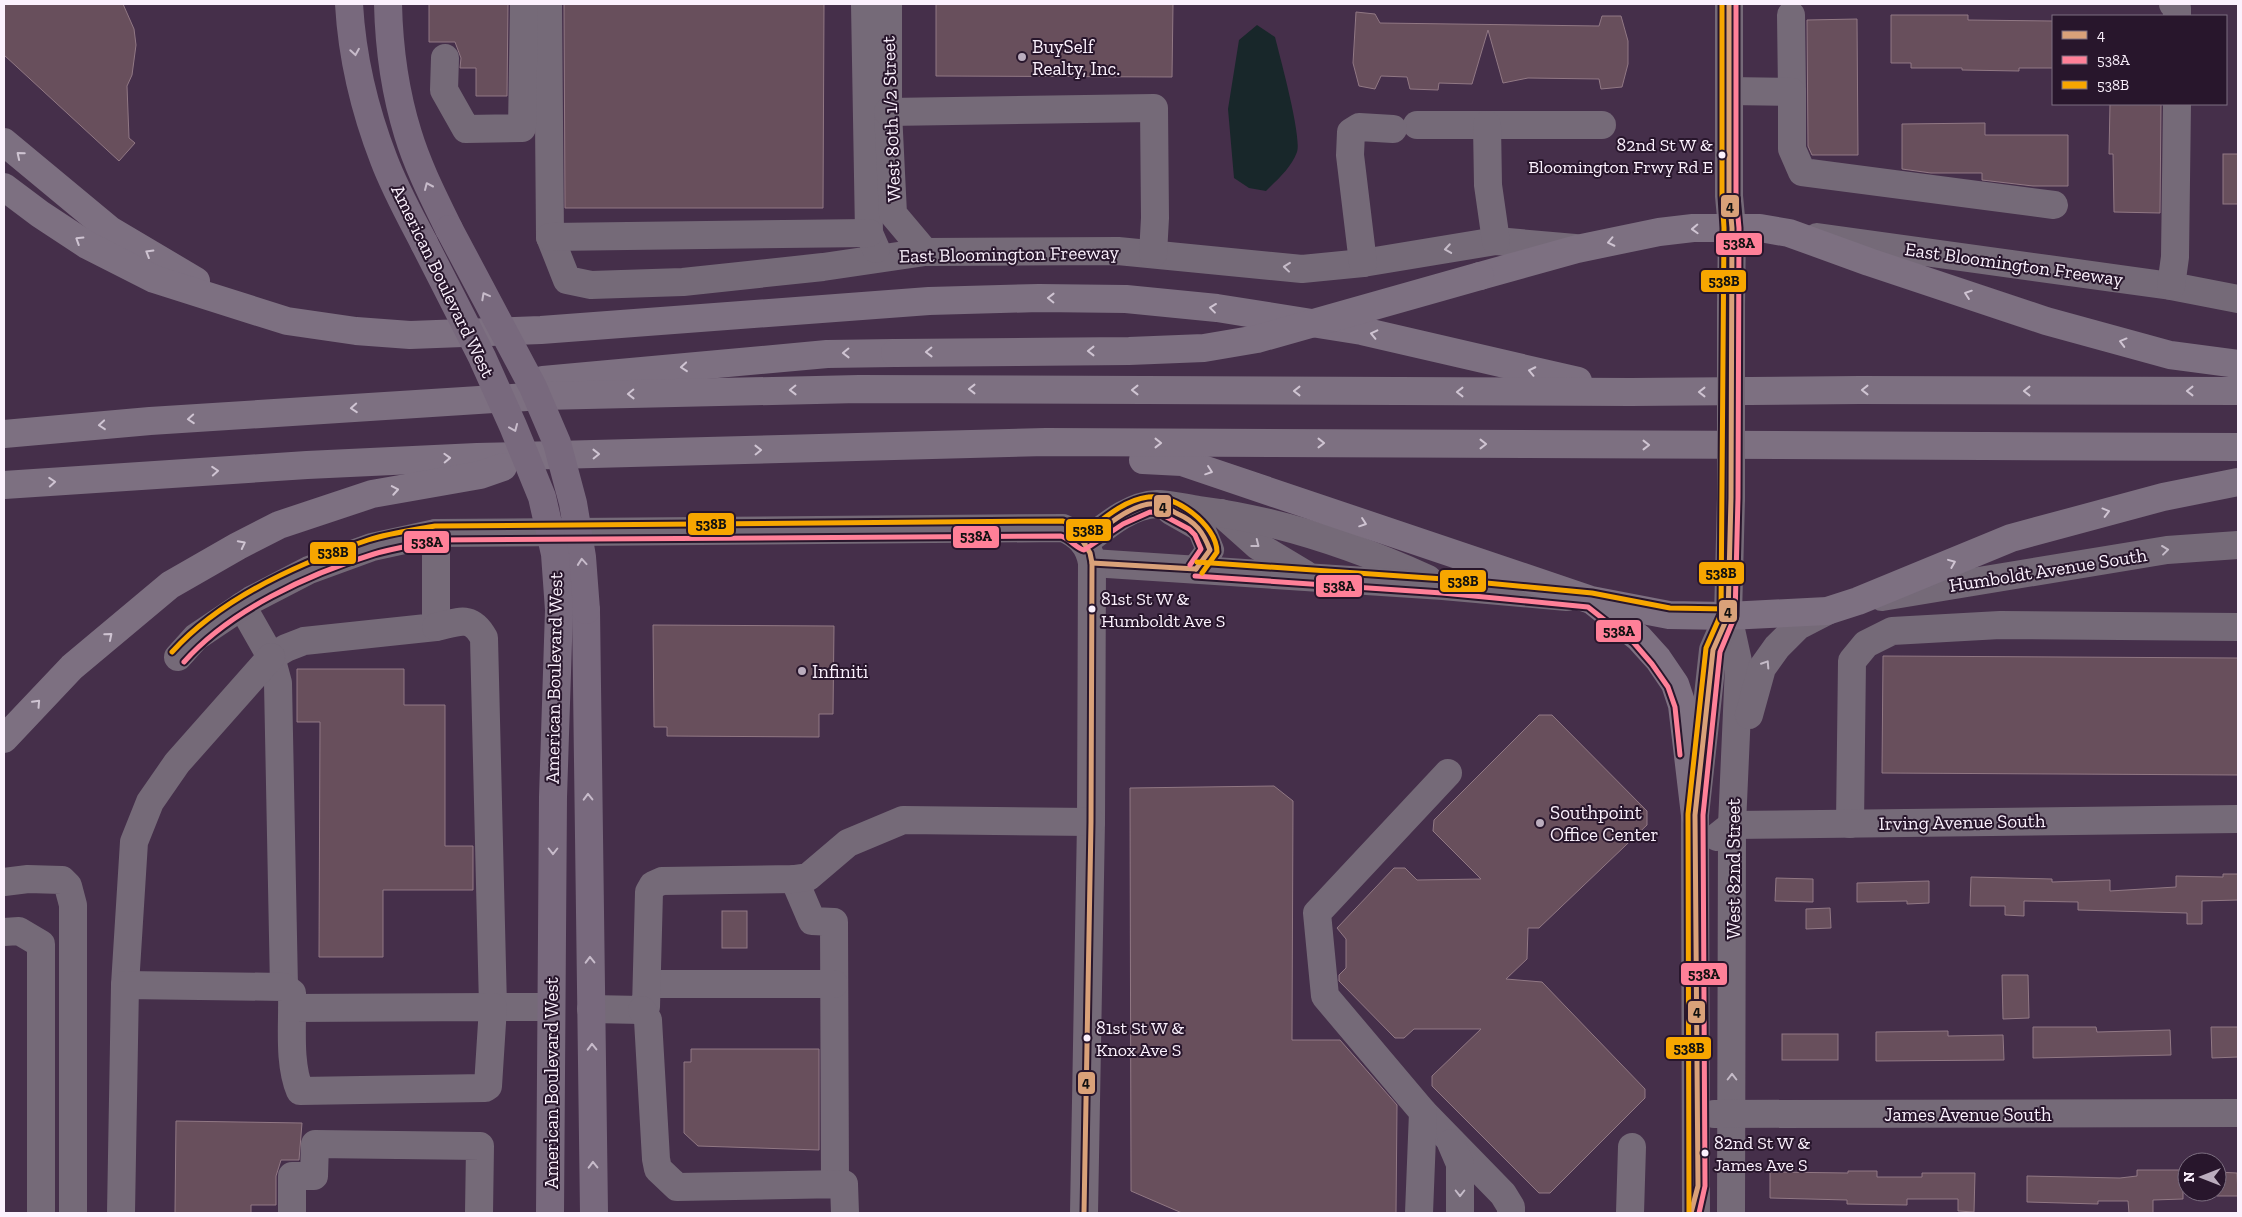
<svg xmlns="http://www.w3.org/2000/svg" width="2242" height="1217" font-family="'Zilla Slab',serif">
<style>
.water{fill:#18272a}
.building{fill:#684f5c;stroke:#917884}
.lines{fill:none;stroke-linecap:round;stroke-linejoin:round}
.minor{stroke:#756a78;stroke-width:28}
.major{stroke:#78697d;stroke-width:28}
.highway{stroke:#7d7081;stroke-width:28}
.minor-bridge{stroke:#756a78;stroke-width:28}
.major-bridge{stroke:#78697d;stroke-width:28}
.highway-bridge{stroke:#7d7081;stroke-width:28}
.bus-1-casing{stroke:#28162c;stroke-width:9}
.bus-2-casing{stroke:#28162c;stroke-width:9}
.bus-3-casing{stroke:#28162c;stroke-width:9}
.bus-1{stroke:#d9a179;stroke-width:5}
.bus-2{stroke:#ff8098;stroke-width:5}
.bus-3{stroke:#f7a600;stroke-width:5}
.oneway{stroke:#c7bbca}
.oneway2{stroke:#cfc4d2}
.oneway3{stroke:#c5bbc8}
.poi-dot{fill:#bbadbe;stroke:#28162c;stroke-width:2}
.bus-dot{fill:#fbf1fd;stroke:#28162c;stroke-width:2}
.labels{text-anchor:middle;dominant-baseline:central;stroke-width:4;stroke-linejoin:round;paint-order:stroke}
.bus-label{font-size:18px;fill:#fbf1fd;stroke:#28162c;text-anchor:start}
.poi-label{font-size:19px;fill:#fbf1fd;stroke:#28162c;text-anchor:start}
.street-label{font-size:19px;fill:#fbf1fd;stroke:#28162c}
.line-badge{stroke:#28162c;stroke-width:2}
.pale-badge-label{font-size:14px;text-anchor:middle;font-weight:bold;fill:#111}
</style>
<rect width="100%" height="100%" fill="#452f4a"/>
<path class="water" d="M1257 25 1275 37C1280 57 1302 137 1297 152 1291 168 1278 179 1266 191L1249 188 1234 178 1228 109 1239 40Z"/>
<g class="building">
<polygon points="4,4 123,4 134,29 136,45 132,75 127,86 129,138 135,143 119,161 4,55"/>
<polygon points="429,4 508,4 507,96 476,96 476,68 460,68 461,58 455,42 429,42"/>
<polygon points="564,4 824,4 823,208 565,208"/>
<polygon points="936,4 1173,4 1172,77 936,76"/>
<polygon points="1356,12 1375,14 1380,23 1599,26 1602,16 1621,16 1628,41 1628,64 1622,87 1601,89 1599,79 1528,78 1503,83 1488,30 1472,84 1439,83 1438,90 1410,89 1407,77 1381,76 1375,89 1359,86 1353,63"/>
<polygon points="1891,15 1968,15 1968,20 2053,21 2053,68 2019,68 2019,71 1962,70 1962,68 1911,68 1911,63 1891,63"/>
<polygon points="1857,19 1858,155 1812,155 1808,146 1807,20"/>
<polygon points="2110,104 2161,104 2160,213 2114,212 2113,154 2109,154"/>
<polygon points="1985,123 1985,135 2068,135 2068,186 2033,186 1982,180 1982,173 1931,173 1902,169 1902,124"/>
<rect x="2223" y="154" width="15" height="50"/>
<polygon points="653,625 834,626 833,714 819,714 819,737 667,736 667,727 654,727"/>
<polygon points="1883,656 2238,658 2238,775 1882,773"/>
<polygon points="297,669 404,669 404,705 445,705 445,846 473,846 473,890 383,890 383,957 319,957 320,722 297,722"/>
<polygon points="1539,715 1552,715 1647,811 1647,825 1539,928 1528,928 1527,959 1506,979 1542,982 1645,1089 1645,1098 1550,1193 1539,1193 1432,1086 1432,1076 1481,1029 1414,1029 1404,1038 1395,1038 1339,981 1339,975 1346,968 1346,939 1337,928 1394,868 1405,868 1417,880 1481,879 1433,831 1434,820"/>
<polygon points="1274,786 1293,801 1292,1040 1340,1040 1397,1105 1396,1213 1182,1213 1131,1191 1130,788"/>
<polygon points="2223,874 2238,874 2238,900 2202,901 2202,924 2187,924 2187,913 2078,910 2078,902 2024,901 2024,916 2005,915 2005,906 1970,906 1971,877 2052,879 2052,882 2110,880 2110,891 2176,887 2176,876 2223,877"/>
<polygon points="1776,878 1813,879 1813,902 1775,901"/>
<polygon points="1929,881 1929,903 1907,904 1907,901 1857,902 1857,883"/>
<polygon points="1830,908 1831,928 1806,929 1806,909"/>
<rect x="722" y="911" width="25" height="37"/>
<polygon points="2002,975 2028,975 2029,1018 2003,1019"/>
<polygon points="2033,1027 2096,1027 2097,1032 2170,1030 2171,1055 2033,1058"/>
<polygon points="2211,1027 2238,1027 2238,1057 2212,1058"/>
<polygon points="1948,1031 1948,1036 2003,1035 2004,1060 1876,1061 1876,1032"/>
<rect x="1782" y="1034" width="56" height="26"/>
<polygon points="691,1049 819,1049 819,1150 698,1146 684,1133 684,1062 691,1062"/>
<polygon points="176,1121 302,1123 299,1160 281,1160 276,1176 276,1205 251,1205 251,1213 175,1213"/>
<polygon points="2137,1170 2183,1170 2183,1199 2153,1200 2153,1213 2129,1213 2128,1201 2098,1201 2098,1204 2027,1202 2027,1176 2120,1178 2137,1176"/>
<polygon points="1848,1171 1877,1171 1877,1177 1922,1177 1922,1173 1975,1173 1974,1212 1958,1211 1958,1199 1907,1199 1907,1205 1847,1204 1847,1200 1770,1198 1770,1172 1848,1173"/>
<polygon points="2217,1172 2237,1173 2238,1196 2217,1196"/>
</g>
<g class="lines">
<g class="minor">
<polyline points="548,4 550,237 567,280 591,285 683,282 823,267 925,252 1118,251 1302,269 1363,263 1496,241 1575,248"/>
<polyline points="865,4 869,233 876,249"/>
<polyline points="888,4 888,112 893,214 925,252"/>
<polyline points="1729,4 1729,196 1732,228 1731,306"/>
<polyline points="2173,4 2177,8 2177,16"/>
<polyline points="1791,15 1792,92"/>
<polyline points="445,58 444,90 466,129 522,128 524,4"/>
<polyline points="1729,91 1792,92 1792,149 1802,172 2054,205"/>
<polyline points="888,112 1154,108 1155,218 1153,254"/>
<polyline points="1417,125 1602,125"/>
<polyline points="1487,125 1488,185 1496,241"/>
<polyline points="550,237 869,233"/>
<polyline points="1817,237 2171,286 2238,299"/>
<polyline points="1363,263 1350,155 1351,132 1359,127 1393,129"/>
<polyline points="2171,286 2175,257 2177,104"/>
<polyline points="1731,498 1728,616 1739,666 1732,825 1731,1213"/>
<polyline points="1171,511 1201,528 1210,550 1196,569"/>
<polyline points="1221,513 1258,546 1305,574"/>
<path d="M1084 543C1105 527 1129 505 1157 504 1170 504 1185 508 1199 510 1278 520 1355 546 1428 579"/>
<polyline points="1092,563 1443,586 1567,597"/>
<polyline points="1882,597 2167,550 2238,545"/>
<polyline points="242,606 271,657 286,648 304,641 436,627 436,533"/>
<path d="M436 627C459 622 471 614 484 638L493 1007H551"/>
<path d="M178 657 196 637 251 600 309 570 372 547 436 533 1063 528C1079 535 1089 545 1092 563L1091 822 1084 1213"/>
<polyline points="271,657 278,683 284,987"/>
<polyline points="1749,715 1762,668 1777,647 1798,626 1827,611"/>
<polyline points="1850,824 1852,661 1866,644 1892,631 2000,625 2238,627"/>
<polyline points="1717,837 1732,825 2238,819"/>
<polyline points="794,879 812,921 834,922 835,1184"/>
<polyline points="4,882 28,879 62,880 68,886 73,905 73,1213"/>
<polyline points="4,932 19,931 41,944 41,1213"/>
<polyline points="647,984 834,984"/>
<polyline points="125,985 134,842 150,802 177,763 271,657"/>
<polyline points="591,1009 642,1010 646,1007 649,892 653,885 662,881 794,879 808,877 848,843 903,820 1091,822"/>
<polyline points="642,1010 648,1020 656,1159 658,1169 677,1187 844,1184 845,1213"/>
<polyline points="1423,1112 1503,1194 1511,1207 1511,1213"/>
<polyline points="1714,1114 2238,1113"/>
<polyline points="1451,1143 1460,1164 1460,1213"/>
<path d="M121 1213 125 985 284 987 292 993C293 1024 288 1062 300 1091L485 1088 488 1086 493 1007 292 1008"/>
<polyline points="292,1213 292,1176 314,1176 315,1144 480,1146 479,1213"/>
<polyline points="1419,1213 1423,1112 1325,996 1317,913 1448,773"/>
<polyline points="1630,1213 1632,1147"/>
<polyline points="1696,1213 1695,815 1713,650 1728,616"/>
</g>
<g class="major">
<path d="M349 4C352 56 365 111 384 160 395 189 410 216 424 243"/>
<path d="M388 4C389 47 395 92 408 134 418 167 434 198 449 229"/>
<polyline points="586,610 594,1213"/>
<polyline points="550,1213 553,797 559,610"/>
</g>
<g class="highway">
<polyline points="4,142 110,230 196,281"/>
<polyline points="4,187 40,214 87,245 154,279 287,321 356,331 410,335 541,330 929,301 1039,298 1126,299 1217,308 1362,331 1578,381"/>
<polyline points="1480,276 1577,249 1659,232 1693,228 1760,228 1789,233 1869,262 2046,321 2170,355 2238,364"/>
<polyline points="543,380 827,354 895,353"/>
<polyline points="4,434 150,421 542,396 859,389 1631,392 1860,390 2238,391"/>
<polyline points="1143,460 1182,462 1591,600 1669,615 1728,616 1827,611 1858,601 2011,538 2163,497 2238,482"/>
<polyline points="4,485 307,465 477,457 1046,442 2238,447"/>
<polyline points="1594,602 1639,638 1658,659 1675,684 1682,705 1695,815"/>
<polyline points="4,739 72,667 170,585 238,546 279,525 372,494 480,475 503,467"/>
</g>
<polyline class="minor-bridge" points="1731,306 1731,498"/>
<g class="major-bridge">
<polyline points="449,229 533,387 557,443 573,503 582,557 586,610"/>
<polyline points="424,243 482,357 513,426 542,497 555,554 559,610"/>
</g>
<polyline class="highway-bridge" points="895,353 1129,351 1204,348 1257,339 1480,276"/>
<defs>
<g id="bus-1">
<path d="M1084 543C1101 530 1135 500 1157 504 1164 505 1172 511 1178 514 1196 522 1203 532 1210 550L1196 569"/>
<polyline points="1084,543 1090,553 1092,563 1091,822 1084,1213"/>
<polyline points="1092,563 1196,569"/>
<polyline points="1691,1213 1698,1186 1695,815 1713,650 1728,616 1731,498 1732,228 1729,196 1729,4"/>
</g>
<g id="bus-2">
<polyline points="1195,576 1442,593 1588,607 1634,643 1652,664 1668,687 1675,707 1680,755"/>
<path d="M184 662C229 611 308 574 374 554 394 548 416 545 437 540L1061 536C1070 539 1077 549 1084 550L1123 524 1150 512 1159 513 1189 529 1195 535 1201 549 1190 565"/>
<polyline points="1699,1213 1705,1186 1703,815 1720,652 1735,616 1738,498 1739,228 1736,196 1736,4"/>
</g>
<g id="bus-3">
<polyline points="1197,562 1444,579 1592,593 1670,608 1728,609"/>
<path d="M172 652C222 597 299 563 368 540 390 533 413 530 435 526L1063 521 1080 528 1085 533C1103 519 1124 500 1148 497 1174 493 1217 525 1217 552L1202 573"/>
<polyline points="1689,1213 1688,814 1706,648 1721,614 1724,228 1722,196 1722,4"/>
</g>
</defs>
<use href="#bus-1" class="bus-1-casing"/>
<use href="#bus-2" class="bus-2-casing"/>
<use href="#bus-3" class="bus-3-casing"/>
<use href="#bus-1" class="bus-1"/>
<use href="#bus-2" class="bus-2"/>
<use href="#bus-3" class="bus-3"/>
</g>
<defs><path id="oneway-chevron" d="M-2-3.5L2.5 0L-2 3.5" fill="none" stroke-width="1.6" stroke-linecap="round" stroke-linejoin="round" transform="scale(1.25)"/></defs>
<g class="oneway">
<use href="#oneway-chevron" transform="translate(355 52) rotate(81)"/>
<use href="#oneway-chevron" transform="translate(428 186) rotate(-114)"/>
<use href="#oneway-chevron" transform="translate(485 296) rotate(-118)"/>
<use href="#oneway-chevron" transform="translate(514 428) rotate(67)"/>
<use href="#oneway-chevron" transform="translate(582 562) rotate(-95)"/>
<use href="#oneway-chevron" transform="translate(588 797) rotate(-91)"/>
<use href="#oneway-chevron" transform="translate(553 851) rotate(90)"/>
<use href="#oneway-chevron" transform="translate(590 960) rotate(-91)"/>
<use href="#oneway-chevron" transform="translate(592 1047) rotate(-91)"/>
<use href="#oneway-chevron" transform="translate(593 1165) rotate(-91)"/>
</g>
<g class="oneway2">
<use href="#oneway-chevron" transform="translate(20 155) rotate(-140)"/>
<use href="#oneway-chevron" transform="translate(1695 229) rotate(178)"/>
<use href="#oneway-chevron" transform="translate(79 240) rotate(-148)"/>
<use href="#oneway-chevron" transform="translate(1611 242) rotate(168)"/>
<use href="#oneway-chevron" transform="translate(149 253) rotate(-149)"/>
<use href="#oneway-chevron" transform="translate(1968 294) rotate(-161)"/>
<use href="#oneway-chevron" transform="translate(1051 298) rotate(-179)"/>
<use href="#oneway-chevron" transform="translate(1213 308) rotate(-173)"/>
<use href="#oneway-chevron" transform="translate(1374 334) rotate(-167)"/>
<use href="#oneway-chevron" transform="translate(2123 342) rotate(-165)"/>
<use href="#oneway-chevron" transform="translate(1091 351) rotate(180)"/>
<use href="#oneway-chevron" transform="translate(929 352) rotate(179)"/>
<use href="#oneway-chevron" transform="translate(846 353) rotate(179)"/>
<use href="#oneway-chevron" transform="translate(684 367) rotate(175)"/>
<use href="#oneway-chevron" transform="translate(1532 371) rotate(-168)"/>
<use href="#oneway-chevron" transform="translate(972 389) rotate(-180)"/>
<use href="#oneway-chevron" transform="translate(793 390) rotate(179)"/>
<use href="#oneway-chevron" transform="translate(1135 390) rotate(-180)"/>
<use href="#oneway-chevron" transform="translate(1865 390) rotate(180)"/>
<use href="#oneway-chevron" transform="translate(1297 391) rotate(-180)"/>
<use href="#oneway-chevron" transform="translate(2027 391) rotate(-180)"/>
<use href="#oneway-chevron" transform="translate(2190 391) rotate(-180)"/>
<use href="#oneway-chevron" transform="translate(1460 392) rotate(-180)"/>
<use href="#oneway-chevron" transform="translate(1702 392) rotate(180)"/>
<use href="#oneway-chevron" transform="translate(631 394) rotate(179)"/>
<use href="#oneway-chevron" transform="translate(354 408) rotate(176)"/>
<use href="#oneway-chevron" transform="translate(191 419) rotate(176)"/>
<use href="#oneway-chevron" transform="translate(102 425) rotate(175)"/>
<use href="#oneway-chevron" transform="translate(1158 443)"/>
<use href="#oneway-chevron" transform="translate(1321 443)"/>
<use href="#oneway-chevron" transform="translate(1483 444)"/>
<use href="#oneway-chevron" transform="translate(1646 445)"/>
<use href="#oneway-chevron" transform="translate(758 450) rotate(-1)"/>
<use href="#oneway-chevron" transform="translate(596 454) rotate(-1)"/>
<use href="#oneway-chevron" transform="translate(447 458) rotate(-2)"/>
<use href="#oneway-chevron" transform="translate(215 471) rotate(-4)"/>
<use href="#oneway-chevron" transform="translate(1209 471) rotate(19)"/>
<use href="#oneway-chevron" transform="translate(52 482) rotate(-4)"/>
<use href="#oneway-chevron" transform="translate(395 490) rotate(-10)"/>
<use href="#oneway-chevron" transform="translate(2106 512) rotate(-15)"/>
<use href="#oneway-chevron" transform="translate(1363 523) rotate(19)"/>
<use href="#oneway-chevron" transform="translate(242 544) rotate(-27)"/>
<use href="#oneway-chevron" transform="translate(1952 563) rotate(-22)"/>
<use href="#oneway-chevron" transform="translate(109 636) rotate(-40)"/>
<use href="#oneway-chevron" transform="translate(37 703) rotate(-47)"/>
</g>
<g class="oneway3">
<use href="#oneway-chevron" transform="translate(1448 249) rotate(171)"/>
<use href="#oneway-chevron" transform="translate(1287 267) rotate(-174)"/>
<use href="#oneway-chevron" transform="translate(1256 544) rotate(38)"/>
<use href="#oneway-chevron" transform="translate(2165 550) rotate(-7)"/>
<use href="#oneway-chevron" transform="translate(1766 664) rotate(-57)"/>
<use href="#oneway-chevron" transform="translate(1732 1077) rotate(-90)"/>
<use href="#oneway-chevron" transform="translate(1460 1193) rotate(90)"/>
</g>
<g class="poi-dot">
<circle cx="1022" cy="57" r="5"/>
<circle cx="802" cy="671" r="5"/>
<circle cx="1540" cy="823" r="5"/>
</g>
<g class="bus-dot">
<circle cx="1722" cy="155" r="4.5"/>
<circle cx="1092" cy="609" r="4.5"/>
<circle cx="1087" cy="1038" r="4.5"/>
<circle cx="1705" cy="1153" r="4.5"/>
</g>
<g class="labels">
<g class="bus-label">
<text x="1713" y="145" text-anchor="end">82nd St W &amp;<tspan x="1713" dy="22">Bloomington Frwy Rd E</tspan></text>
<text x="1101" y="599">81st St W &amp;<tspan x="1101" dy="22">Humboldt Ave S</tspan></text>
<text x="1096" y="1028">81st St W &amp;<tspan x="1096" dy="22">Knox Ave S</tspan></text>
<text x="1714" y="1143">82nd St W &amp;<tspan x="1714" dy="22">James Ave S</tspan></text>
</g>
<g class="poi-label">
<text x="1032" y="46">BuySelf<tspan x="1032" dy="22">Realty, Inc.</tspan></text>
<text x="812" y="671">Infiniti</text>
<text x="1550" y="812">Southpoint<tspan x="1550" dy="22">Office Center</tspan></text>
</g>
<g class="street-label">
<text transform="translate(891 119) rotate(-92)">West 80th 1/2 Street</text>
<text transform="translate(1009 254) rotate(-1)">East Bloomington Freeway</text>
<text transform="translate(2014 264) rotate(8)">East Bloomington Freeway</text>
<text transform="translate(443 281) rotate(64)">American Boulevard West</text>
<text transform="translate(2048 570) rotate(-9)">Humboldt Avenue South</text>
<text transform="translate(554 678) rotate(-89)">American Boulevard West</text>
<text transform="translate(1962 822) rotate(-1)">Irving Avenue South</text>
<text transform="translate(1733 869) rotate(-90)">West 82nd Street</text>
<text transform="translate(551 1083) rotate(-90)">American Boulevard West</text>
<text x="1968" y="1114">James Avenue South</text>
</g>
</g>
<g class="line-badge">
<rect x="1720" y="194" width="20" height="24" rx="5" fill="#d9a179"/>
<rect x="1715" y="232" width="48" height="24" rx="5" fill="#ff8098"/>
<rect x="1700" y="269" width="47" height="24" rx="5" fill="#f7a600"/>
<rect x="1153" y="494" width="19" height="24" rx="5" fill="#d9a179"/>
<rect x="687" y="512" width="48" height="24" rx="5" fill="#f7a600"/>
<rect x="1065" y="518" width="47" height="24" rx="5" fill="#f7a600"/>
<rect x="952" y="525" width="48" height="24" rx="5" fill="#ff8098"/>
<rect x="403" y="530" width="47" height="24" rx="5" fill="#ff8098"/>
<rect x="309" y="541" width="48" height="24" rx="5" fill="#f7a600"/>
<rect x="1698" y="561" width="47" height="24" rx="5" fill="#f7a600"/>
<rect x="1439" y="569" width="48" height="24" rx="5" fill="#f7a600"/>
<rect x="1315" y="574" width="48" height="24" rx="5" fill="#ff8098"/>
<rect x="1718" y="599" width="20" height="24" rx="5" fill="#d9a179"/>
<rect x="1595" y="619" width="47" height="24" rx="5" fill="#ff8098"/>
<rect x="1680" y="962" width="48" height="24" rx="5" fill="#ff8098"/>
<rect x="1687" y="1000" width="19" height="24" rx="5" fill="#d9a179"/>
<rect x="1665" y="1036" width="47" height="24" rx="5" fill="#f7a600"/>
<rect x="1077" y="1071" width="19" height="24" rx="5" fill="#d9a179"/>
</g>
<g class="pale-badge-label">
<text x="1730" y="211">4</text>
<text x="1739" y="248">538A</text>
<text x="1724" y="286">538B</text>
<text x="1163" y="511">4</text>
<text x="711" y="529">538B</text>
<text x="1088" y="535">538B</text>
<text x="976" y="541">538A</text>
<text x="427" y="547">538A</text>
<text x="333" y="557">538B</text>
<text x="1721" y="578">538B</text>
<text x="1463" y="586">538B</text>
<text x="1339" y="591">538A</text>
<text x="1728" y="616">4</text>
<text x="1619" y="636">538A</text>
<text x="1704" y="979">538A</text>
<text x="1697" y="1016">4</text>
<text x="1689" y="1053">538B</text>
<text x="1086" y="1087">4</text>
</g>
<rect width="2242" height="1217" fill="none" stroke="#fbf1fd" stroke-width="10"/>
<rect x="2052" y="15" width="175" height="90" fill="#28162c" stroke="#7c6e80"/>
<rect x="2062" y="31" width="25" height="8" fill="#d9a179" stroke="#7c6e80"/>
<text x="2097" y="40" font-size="15" fill="#fbf1fd">4</text>
<rect x="2062" y="56" width="25" height="8" fill="#ff8098" stroke="#7c6e80"/>
<text x="2097" y="65" font-size="15" fill="#fbf1fd">538A</text>
<rect x="2062" y="81" width="25" height="8" fill="#f7a600" stroke="#7c6e80"/>
<text x="2097" y="90" font-size="15" fill="#fbf1fd">538B</text>
<g transform="translate(2202 1177) rotate(270)"><circle r="24" fill="#28162c" stroke="#7c6e80"/>
<path d="M0-4L9 19L0 12L-9 19Z" fill="#bbadbe"/>
<text y="-8" font-size="14" font-weight="bold" text-anchor="middle" fill="#fbf1fd">N</text>
</g>
</svg>
